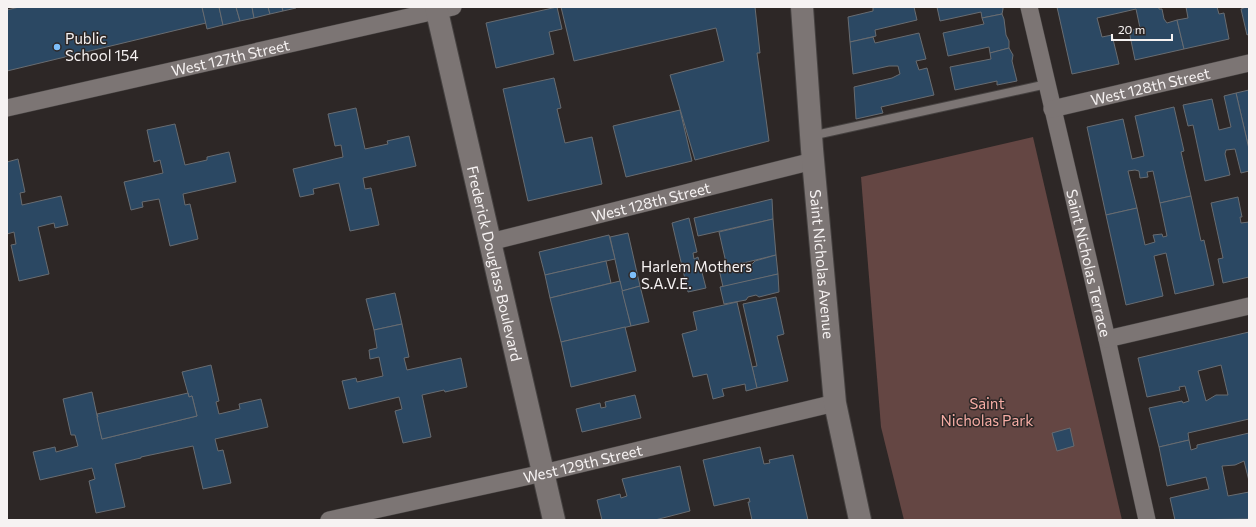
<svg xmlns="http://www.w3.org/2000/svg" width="1256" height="527" font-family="Commissioner,sans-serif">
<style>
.green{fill:#644643}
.building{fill:#2b4863;stroke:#686c71;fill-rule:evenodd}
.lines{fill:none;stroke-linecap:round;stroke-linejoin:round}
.lane-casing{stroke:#464241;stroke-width:10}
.street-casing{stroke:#464241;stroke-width:18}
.secondary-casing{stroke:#464241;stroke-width:24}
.lane{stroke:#7c7574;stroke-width:8}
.street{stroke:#7c7574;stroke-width:17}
.secondary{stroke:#7c7574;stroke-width:22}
.poi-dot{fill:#7dbef9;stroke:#2d2726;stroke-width:1.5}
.labels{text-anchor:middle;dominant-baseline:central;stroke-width:3;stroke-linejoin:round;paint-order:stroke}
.poi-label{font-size:15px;fill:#f6f2f2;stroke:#2d2726;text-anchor:start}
.street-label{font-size:15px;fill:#f6f2f2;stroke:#2d2726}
.park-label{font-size:15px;fill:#f6ada5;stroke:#2d2726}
</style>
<rect width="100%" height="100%" fill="#2d2726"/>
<polygon class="green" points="1033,137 1122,520 904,520 881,427 861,177"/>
<g class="building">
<polygon points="19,7 202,7 206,23 7,71 7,10"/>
<polygon points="202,7 219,7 223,25 207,29"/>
<polygon points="219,7 236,7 240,21 223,25"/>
<polygon points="236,7 252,7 254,18 240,21"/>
<polygon points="252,7 268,7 270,14 254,18"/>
<polygon points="268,7 282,7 283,11 270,14"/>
<polygon points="282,7 296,7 296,8 283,11"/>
<polygon points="557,7 562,29 549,32 554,54 496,68 486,23"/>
<polygon points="561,7 755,7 760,53 757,53 769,141 695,160 670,75 724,61 716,28 574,61"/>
<polygon points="873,7 914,7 917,20 875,30 876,36 850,42 848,17 873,11"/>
<polygon points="937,7 1003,7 1003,9 1002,14 982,18 981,12 940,21"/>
<polygon points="1057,7 1159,7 1159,9 1162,9 1164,19 1167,23 1177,20 1184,49 1135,60 1129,31 1140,28 1136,9 1097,18 1102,37 1112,35 1119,64 1072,74"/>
<polygon points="1186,7 1217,7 1219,14 1224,13 1229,39 1184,49 1177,20 1188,18"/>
<polygon points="1246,7 1249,7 1249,34 1247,35 1241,9"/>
<polygon points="1002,14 1004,19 1006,35 1009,41 1009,48 990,53 989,47 948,56 943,33 984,24 982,18"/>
<polygon points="919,33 926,59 916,61 919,70 927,68 934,95 881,107 883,113 856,119 854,87 892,78 900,74 898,66 889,66 853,74 850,42 873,37 875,43"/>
<polygon points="1009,48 1013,55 1012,61 1017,81 997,85 997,81 955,90 950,67 991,59 990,53"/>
<polygon points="554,78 561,108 557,109 565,143 592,137 602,184 528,201 503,89"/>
<polygon points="1249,90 1249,149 1236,93"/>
<polygon points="1236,93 1249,149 1249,171 1241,173 1235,149 1226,150 1225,154 1230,175 1205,181 1193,125 1188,126 1183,105 1212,99 1219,130 1231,127 1224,96"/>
<polygon points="1174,107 1184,151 1181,152 1191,196 1160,203 1153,171 1147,172 1148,177 1140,178 1139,171 1135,170 1128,171 1137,208 1106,215 1087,127 1123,119 1132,159 1144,156 1135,116"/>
<polygon points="356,108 365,149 388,144 387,141 409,136 416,166 363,178 365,189 371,188 379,225 350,231 339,183 313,189 314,194 300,197 293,169 343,157 341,145 335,146 328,114"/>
<polygon points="680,110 692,161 626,177 613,126"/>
<polygon points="175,124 185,165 207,160 207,157 229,152 236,182 183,194 185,205 190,204 198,239 170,246 159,199 142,202 143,207 131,210 124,182 163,173 160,160 154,162 147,130"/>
<polygon points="18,159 25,192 20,193 22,205 61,196 68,225 55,228 54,223 38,227 49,274 19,281 11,245 16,244 14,232 7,234 7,162"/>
<polygon points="1191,196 1201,241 1204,240 1214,285 1175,294 1166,253 1154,256 1163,296 1126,305 1106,215 1137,208 1145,245 1155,242 1153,235 1162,234 1163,237 1167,236 1160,203"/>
<polygon points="1238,197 1242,217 1240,217 1241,223 1249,222 1249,277 1223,283 1218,259 1223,258 1211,203"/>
<polygon points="772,199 773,219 698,236 694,218"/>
<polygon points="689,218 697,252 693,253 694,259 698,257 706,288 688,292 672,223"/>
<polygon points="773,219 776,255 727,267 719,232"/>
<polygon points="628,233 640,286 622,291 610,237"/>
<polygon points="609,235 615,259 545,275 539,252"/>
<polygon points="776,255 778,274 723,287 719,269 740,264 743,266 752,264 755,261"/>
<polygon points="606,261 611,283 550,298 545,275"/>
<polygon points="778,274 779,292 759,297 756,295 748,297 746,300 724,304 720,287"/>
<polygon points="620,281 631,326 561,342 550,298"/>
<polygon points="640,286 649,322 631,326 622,291"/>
<polygon points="395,293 402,324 374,330 366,299"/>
<polygon points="776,297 784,334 777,336 788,381 757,388 752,367 757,366 743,304"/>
<polygon points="737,302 757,388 746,391 745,384 722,389 724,396 713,399 707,374 693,377 682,334 697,330 693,312"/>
<polygon points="402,324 409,357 404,358 407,370 461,358 467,387 445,392 444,390 422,395 431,437 403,443 395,411 402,409 399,397 349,409 342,381 356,378 357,382 383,376 379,357 370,359 369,350 377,348 374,330"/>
<polygon points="625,327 636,371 571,387 561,342"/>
<path d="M1249 332V419L1188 433 1189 440 1159 447 1149 408 1182 401 1183 403 1189 401 1185 386 1179 387 1180 390 1147 397 1138 358ZM1221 365 1228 395H1216L1206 401 1198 371Z"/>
<polygon points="211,365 219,401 216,402 219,414 240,409 239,404 261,399 268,427 215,439 218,451 223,450 231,483 203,489 193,446 141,457 141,458 115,464 125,507 96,513 89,481 95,479 92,468 40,480 33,452 55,447 56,452 78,446 75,435 71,435 63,399 92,392 102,439 197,416 192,396 189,397 182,372"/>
<polygon points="188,393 189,397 192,396 197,416 102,439 97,417 98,417 97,414"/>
<polygon points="635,395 641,418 582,432 576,409 600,403 601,408 606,407 605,402"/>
<polygon points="1070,428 1074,446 1057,451 1052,433"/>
<polygon points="1249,433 1249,481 1244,461 1235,465 1222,466 1228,496 1249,492 1249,519 1175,520 1170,498 1209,489 1206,477 1167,486 1159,447 1189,440 1191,450 1197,448 1197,445"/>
<polygon points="760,447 764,464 770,463 769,460 793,455 808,520 752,520 748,502 750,502 749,498 714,506 703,460"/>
<polygon points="680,466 690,511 655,520 602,520 597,500 620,494 621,498 627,496 622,479"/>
</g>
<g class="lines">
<defs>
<polyline id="lane" points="811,136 1047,84"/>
<g id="street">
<path id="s1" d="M1029 7 1107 339 1147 520"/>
<path id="s2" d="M7 108 453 7"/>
<path id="s3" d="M1052 109 1249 63"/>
<path id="s4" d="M490 242 813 161"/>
<polyline points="1107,339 1249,306"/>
<path id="s5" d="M329 520 543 473 835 403"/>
</g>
<g id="secondary">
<path id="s6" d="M436 7 554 520"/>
<path id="s7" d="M802 7 812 149 835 403 860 520"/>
</g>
</defs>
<use href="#lane" class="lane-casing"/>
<use href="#street" class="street-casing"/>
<use href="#secondary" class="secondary-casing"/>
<use href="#lane" class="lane"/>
<use href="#street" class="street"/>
<use href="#secondary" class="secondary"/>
</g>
<g class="poi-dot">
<circle cx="57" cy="47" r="4"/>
<circle cx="633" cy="275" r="4"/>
</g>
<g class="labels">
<g class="poi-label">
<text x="65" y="38">Public<tspan x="65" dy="17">School 154</tspan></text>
<text x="641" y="266">Harlem Mothers<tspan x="641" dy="17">S.A.V.E.</tspan></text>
</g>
<g class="street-label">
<text stroke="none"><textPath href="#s2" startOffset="229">West 127th Street</textPath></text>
<text stroke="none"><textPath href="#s3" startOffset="101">West 128th Street</textPath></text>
<text stroke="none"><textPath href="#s4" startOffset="166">West 128th Street</textPath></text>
<text stroke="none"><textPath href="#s1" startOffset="263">Saint Nicholas Terrace</textPath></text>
<text stroke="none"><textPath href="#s6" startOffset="263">Frederick Douglass Boulevard</textPath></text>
<text stroke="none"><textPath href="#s7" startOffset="258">Saint Nicholas Avenue</textPath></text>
<text stroke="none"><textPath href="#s5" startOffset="260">West 129th Street</textPath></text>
</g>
<g class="park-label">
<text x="987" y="403">Saint<tspan x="987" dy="17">Nicholas Park</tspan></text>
</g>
</g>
<rect width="1256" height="527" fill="none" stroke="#f6f2f2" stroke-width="16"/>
<path d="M1112 34v6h60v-6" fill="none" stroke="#f6f2f2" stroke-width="2"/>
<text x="1118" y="34" font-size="12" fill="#f6f2f2" stroke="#2d2726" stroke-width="3" paint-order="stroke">20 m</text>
</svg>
